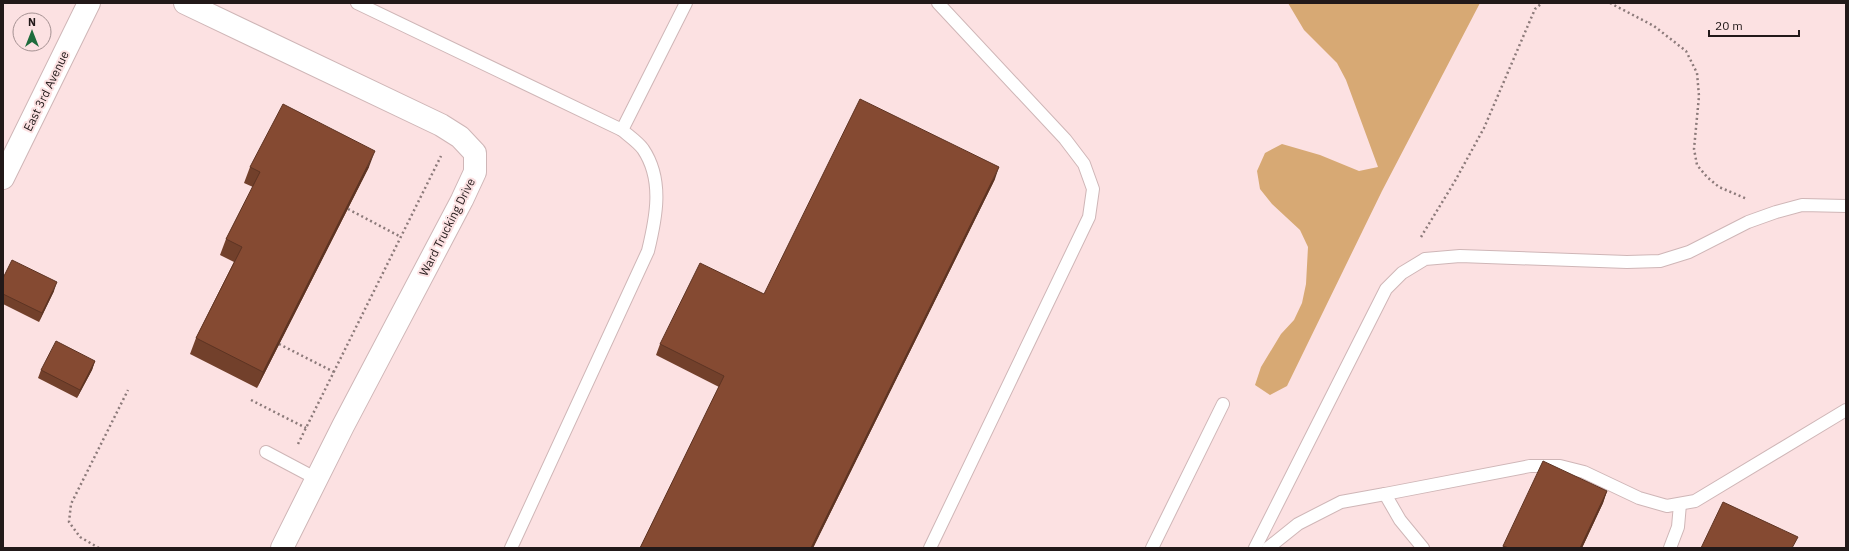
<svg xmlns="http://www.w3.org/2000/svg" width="1849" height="551" font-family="'IBM Plex Sans',sans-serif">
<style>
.forest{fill:#d7a974}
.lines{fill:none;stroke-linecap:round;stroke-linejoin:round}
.service-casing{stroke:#cfb6b7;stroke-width:14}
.minor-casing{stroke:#cfb6b7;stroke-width:24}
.path{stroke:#8c7a7a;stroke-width:2.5;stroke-dasharray:2 3;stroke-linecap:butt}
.service{stroke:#fff;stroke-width:12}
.minor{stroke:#fff;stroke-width:22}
.wall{fill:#72402b}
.shaded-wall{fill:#5d3423}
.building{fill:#854a32;stroke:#5d3423}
.labels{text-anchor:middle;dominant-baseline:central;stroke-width:4;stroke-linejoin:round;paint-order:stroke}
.street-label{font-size:12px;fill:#221919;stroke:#fce1e2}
</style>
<rect width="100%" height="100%" fill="#fce1e2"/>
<polygon class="forest" points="1288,3 1480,3 1382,191 1287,386 1270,395 1255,385 1261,367 1281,334 1294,320 1302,303 1306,284 1308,247 1300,230 1272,204 1260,189 1257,171 1265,153 1282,144 1320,155 1359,171 1378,167 1346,80 1337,63 1304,30"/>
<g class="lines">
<defs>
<g id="service">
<path d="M357 3 622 130C629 136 638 142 643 149 664 180 656 218 648 251L511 548"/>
<polyline points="622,130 686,3"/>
<polyline points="266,452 317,479"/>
<polyline points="930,548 1089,217 1093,189 1084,164 1065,139 938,3"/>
<polyline points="1152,548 1223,404"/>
<polyline points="1255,548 1386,289 1402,273 1425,259 1460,256 1627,262 1660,261 1689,252 1748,222 1776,212 1802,205 1846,206"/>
<polyline points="1268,548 1298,524 1341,502 1385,494"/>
<polyline points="1423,548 1400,520 1385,494 1530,466 1560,466 1584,472 1639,498 1667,506 1695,501 1846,410"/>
<polyline points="1670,548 1678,527 1680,504"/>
</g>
<g id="minor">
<polyline points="185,3 441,125 460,137 475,153 475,172 462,200 343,426 282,548"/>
<polyline points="3,178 89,3"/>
</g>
</defs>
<use href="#service" class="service-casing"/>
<use href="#minor" class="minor-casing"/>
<g class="path">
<polyline points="1610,3 1654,26 1686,51 1697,73 1699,96 1694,149 1697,165 1707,177 1719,187 1747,199"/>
<polyline points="348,209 401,237"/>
<polyline points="1421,237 1455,181 1484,128 1535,9 1542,3"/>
<polyline points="279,344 334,372"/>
<polyline points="251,400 306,428"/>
<polyline points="298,444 441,156"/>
<polyline points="99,548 80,537 69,522 71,504 128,390"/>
</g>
<use href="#service" class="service"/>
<use href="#minor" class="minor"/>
</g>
<g class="wall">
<polygon points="250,167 369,167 257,388 190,354 196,338 234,262 220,255 226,239 253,187 244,183"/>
<polygon points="995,179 813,548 640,548 719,387 656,355 660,344 764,294"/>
<polygon points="3,278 54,291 39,322 3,304"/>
<polygon points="95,361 92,370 77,398 38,378 41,370"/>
<polygon points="1607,491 1603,503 1582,548 1502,548 1503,546"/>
</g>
<g class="shaded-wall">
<polygon points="375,151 369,167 257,388 263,372"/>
<polygon points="999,167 995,179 813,548 811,548"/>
<polygon points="57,282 54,291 39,322 42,313"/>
<polygon points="95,361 92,370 77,398 80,390"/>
<polygon points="1607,491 1603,503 1582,548 1580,548"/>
</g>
<g class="building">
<polygon points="860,99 999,167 811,548 640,548 724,376 660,344 700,263 764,294"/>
<polygon points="283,104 375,151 263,372 196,338 242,247 226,239 260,172 250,167"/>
<polygon points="12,260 57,282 42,313 3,294 3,278"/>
<polygon points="56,341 95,361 80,390 41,370"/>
<polygon points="1543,461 1607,491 1580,548 1509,548 1503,546"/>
<polygon points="1723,502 1798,537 1792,548 1701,548"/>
</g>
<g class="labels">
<g class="street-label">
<text transform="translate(46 91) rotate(-64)">East 3rd Avenue</text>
<text transform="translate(447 227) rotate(-63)">Ward Trucking Drive</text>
</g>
</g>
<rect width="1849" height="551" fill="none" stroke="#221919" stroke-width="8"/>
<g transform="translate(32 32)"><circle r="19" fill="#fce1e2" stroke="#a59192"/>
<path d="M0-3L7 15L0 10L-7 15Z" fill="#1f6c3c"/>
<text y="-6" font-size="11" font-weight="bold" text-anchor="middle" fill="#221919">N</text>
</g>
<path d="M1709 30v6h90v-6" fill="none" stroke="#221919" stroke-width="2"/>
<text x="1715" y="30" font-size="12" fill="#221919" stroke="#fce1e2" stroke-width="3" paint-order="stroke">20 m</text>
</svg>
